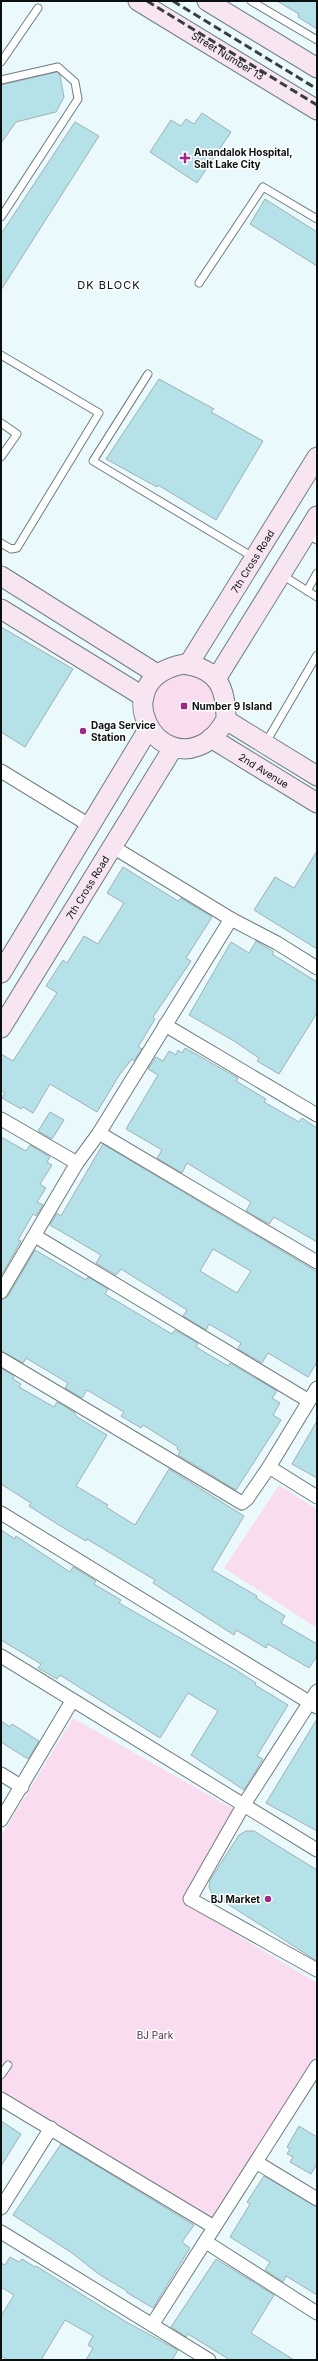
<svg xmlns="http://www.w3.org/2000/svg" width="318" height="2361" font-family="Inter,sans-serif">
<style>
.green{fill:#f9dcf0}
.building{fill:#b5e1e8;stroke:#a1b0b3;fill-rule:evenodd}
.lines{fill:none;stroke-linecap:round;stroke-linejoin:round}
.lane-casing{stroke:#6f7d80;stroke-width:9}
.street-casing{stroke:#6f7d80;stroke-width:15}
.secondary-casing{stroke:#6f7d80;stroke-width:21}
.lane{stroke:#fff;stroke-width:7}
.street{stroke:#fff;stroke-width:13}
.secondary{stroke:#f8e5f2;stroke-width:19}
.rail{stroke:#373e3f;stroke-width:3;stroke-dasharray:8 4;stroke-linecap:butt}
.poi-dot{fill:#9d2a86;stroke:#fff;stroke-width:1.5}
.labels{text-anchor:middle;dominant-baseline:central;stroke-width:3;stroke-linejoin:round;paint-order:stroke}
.street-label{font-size:10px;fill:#0a0f10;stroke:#fff}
.poi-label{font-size:10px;font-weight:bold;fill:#0a0f10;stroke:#fff;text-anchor:start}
.park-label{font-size:10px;fill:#552b4b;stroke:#fff}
.neighbourhood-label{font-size:11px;letter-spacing:1px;fill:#0a0f10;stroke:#fff}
</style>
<rect width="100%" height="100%" fill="#eafafc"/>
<g class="green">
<circle cx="185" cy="707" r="32"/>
<polygon points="279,1485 317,1509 317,1628 224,1568"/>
<polygon points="73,1718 237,1811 182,1902 317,1983 317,2055 211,2219 1,2091 1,1836"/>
</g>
<g class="building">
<polygon points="277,1 317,1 317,29 298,17 299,14"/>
<polygon points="57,72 60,75 64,97 56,112 16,122 1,143 1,85"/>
<polygon points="202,113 231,132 197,183 150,152 171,120 181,126 186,119 194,124"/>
<polygon points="75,122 99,136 1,290 1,234"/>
<polygon points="265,199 317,232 317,266 250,224"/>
<polygon points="159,379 214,409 211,412 263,441 216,520 158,485 157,487 106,459"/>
<polygon points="1,627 73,669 25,747 1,732"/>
<polygon points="317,851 317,949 254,910 275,877 294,888"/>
<polygon points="123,867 178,901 181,898 212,917 186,958 191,961 153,1017 155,1019 138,1047 142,1049 134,1061 132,1059 120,1074 97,1112 50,1084 33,1113 23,1107 21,1109 2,1098 5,1093 1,1090 1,1054 13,1061 57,993 46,986 63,960 67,963 84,936 98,944 124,903 107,893"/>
<polygon points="256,941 274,952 272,954 317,982 317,1013 279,1074 257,1061 259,1058 234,1041 189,1015 231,942 249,953"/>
<polygon points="185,1048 238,1078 236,1081 266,1099 264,1102 299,1122 302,1118 317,1128 317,1242 274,1217 269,1224 246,1211 251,1202 187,1163 182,1173 157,1158 162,1150 126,1129 158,1075 148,1069 156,1057 163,1061 169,1051 176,1055 178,1050 182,1053"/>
<polygon points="50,1112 64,1120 52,1139 38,1131"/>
<polygon points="1,1137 26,1151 30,1145 50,1157 47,1162 52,1165 40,1184 46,1188 37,1202 43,1205 36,1216 33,1214 18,1240 21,1241 1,1276"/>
<path d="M103 1144 317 1272V1362L308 1377 268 1353 262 1363 238 1349 241 1343 209 1324 206 1330 183 1316 187 1310 121 1269 116 1275 96 1263 101 1255 50 1225 57 1213 61 1216ZM213 1249 251 1271 237 1293 200 1271Z"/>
<polygon points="35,1250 86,1280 88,1277 108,1289 105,1294 172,1334 175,1330 198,1343 196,1347 228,1366 230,1363 277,1391 272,1398 280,1403 273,1415 281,1420 236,1490 178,1455 180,1451 177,1449 178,1447 143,1425 141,1428 121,1416 124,1412 87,1390 82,1398 65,1388 68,1383 26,1358 23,1363 1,1351 1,1300 8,1296"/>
<polygon points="1,1368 14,1376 13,1379 21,1384 19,1387 54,1407 57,1402 74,1412 77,1417 107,1435 76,1486 108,1505 106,1507 135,1525 169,1469 244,1516 212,1570 257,1596 256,1598 285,1616 281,1623 317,1644 317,1656 309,1668 268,1644 266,1648 236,1630 234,1635 153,1583 155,1580 87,1539 86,1541 62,1527 29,1506 31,1503 1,1484"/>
<polygon points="317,1421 317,1478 292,1464"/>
<polygon points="1,1530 15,1539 16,1536 70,1572 73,1567 96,1581 94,1584 121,1600 119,1603 236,1670 256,1683 255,1685 288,1705 257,1756 263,1759 244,1790 191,1755 218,1711 188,1693 160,1738 60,1675 57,1679 38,1668 41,1664 1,1640"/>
<polygon points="317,1719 317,1831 266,1803"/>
<polygon points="1,1721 10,1727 12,1724 39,1741 28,1759 1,1742"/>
<polygon points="246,1831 254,1831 317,1870 317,1961 212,1894 209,1887 210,1880 239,1835"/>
<polygon points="1,2121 21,2134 1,2166"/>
<polygon points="299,2126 317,2137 317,2164 311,2174 290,2162 293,2157 287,2154 290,2149 287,2147"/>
<polygon points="61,2144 194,2225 182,2242 190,2248 153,2308 126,2292 127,2291 100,2275 72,2253 13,2215"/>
<polygon points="264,2176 317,2207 317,2295 286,2276 283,2282 265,2270 270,2262 230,2237 250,2204 247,2202"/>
<polygon points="10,2257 19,2262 22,2259 35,2267 36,2266 128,2323 178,2350 172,2360 86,2360 93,2348 88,2345 93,2336 65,2320 41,2360 8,2360 1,2356 1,2316 14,2295 1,2287 1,2263 5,2265"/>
<polygon points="216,2259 274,2295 251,2333 294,2360 230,2360 188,2334 186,2337 171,2327"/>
</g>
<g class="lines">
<defs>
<g id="lane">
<polyline points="251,1 317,40"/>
<polyline points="1,62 38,8"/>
<polyline points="1,80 58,67 75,82 78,99 1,217"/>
<polyline points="199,283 263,187 317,219"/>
<polyline points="1,355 99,413 17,548 11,549 1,543"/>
<polyline points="148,374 93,461 253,557"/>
<polyline points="1,423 17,434 1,457"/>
<polyline points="306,534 317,540"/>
<polyline points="282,575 317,597"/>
<polyline points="307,591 317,573"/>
<polyline points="265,744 317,655"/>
<polyline points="1,2075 8,2065"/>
</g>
<g id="street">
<polyline points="1,771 89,825"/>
<polyline points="113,847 231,919 277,943 317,968"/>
<polyline points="165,1025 317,1115"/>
<polyline points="1,1119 77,1163"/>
<polyline points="99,1133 317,1262"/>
<polyline points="35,1236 309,1401"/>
<polyline points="1,1292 77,1163 99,1133 231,919"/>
<polyline points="1,1359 242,1503 247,1499 269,1467 317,1388"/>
<polyline points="269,1467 317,1497"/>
<polyline points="1,1513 317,1707"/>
<polyline points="1,1656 317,1850"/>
<polyline points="317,1691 243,1806 190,1899 317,1970"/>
<polyline points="1,1774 22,1787"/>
<polyline points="1,1820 72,1701"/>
<polyline points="1,2099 214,2227"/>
<polyline points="256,2162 317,2199"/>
<polyline points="1,2208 51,2128"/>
<polyline points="1,2232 209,2360"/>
<polyline points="206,2242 317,2313"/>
<polyline points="152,2325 317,2066"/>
</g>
<g id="secondary">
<path id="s1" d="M138 1 317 110"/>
<polyline points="207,1 317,68"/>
<polyline points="1,576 157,674"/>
<polyline points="1,609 144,697"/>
<path d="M184 664C218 669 226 687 226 720 222 726 217 734 211 739 156 780 104 679 184 664Z"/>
<path id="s2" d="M188 665 317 457"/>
<polyline points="216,679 317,516"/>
<polyline points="226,720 317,776"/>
<path id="s3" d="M211 738 317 803"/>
<polyline points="1,973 149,728"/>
<path id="s4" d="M1 1028 173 748"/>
</g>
</defs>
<use href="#lane" class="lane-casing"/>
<use href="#street" class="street-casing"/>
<use href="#secondary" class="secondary-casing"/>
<use href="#lane" class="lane"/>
<use href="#street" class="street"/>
<use href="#secondary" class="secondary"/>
<g class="rail">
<polyline points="147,1 317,105"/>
<polyline points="173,1 317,89"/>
</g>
</g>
<g class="poi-dot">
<path d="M183 152h4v4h4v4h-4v4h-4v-4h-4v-4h4z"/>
<rect x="180" y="702" width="8" height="8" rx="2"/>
<circle cx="83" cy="731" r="4"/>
<circle cx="268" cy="1899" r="4"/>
</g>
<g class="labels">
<g class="street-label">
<text stroke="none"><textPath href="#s1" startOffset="105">Street Number 13</textPath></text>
<text stroke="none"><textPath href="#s2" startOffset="122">7th Cross Road</textPath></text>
<text stroke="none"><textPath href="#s3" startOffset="62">2nd Avenue</textPath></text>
<text stroke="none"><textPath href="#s4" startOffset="165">7th Cross Road</textPath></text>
</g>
<g class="poi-label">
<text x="194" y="152">Anandalok Hospital,<tspan x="194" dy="12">Salt Lake City</tspan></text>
<text x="192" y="706">Number 9 Island</text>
<text x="91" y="725">Daga Service<tspan x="91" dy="12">Station</tspan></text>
<text x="260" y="1899" text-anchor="end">BJ Market</text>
</g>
<g class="park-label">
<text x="155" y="2035">BJ Park</text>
</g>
<g class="neighbourhood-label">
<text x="109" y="285">DK BLOCK</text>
</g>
</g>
<rect width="318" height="2361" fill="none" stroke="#0a0f10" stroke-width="4"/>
</svg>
